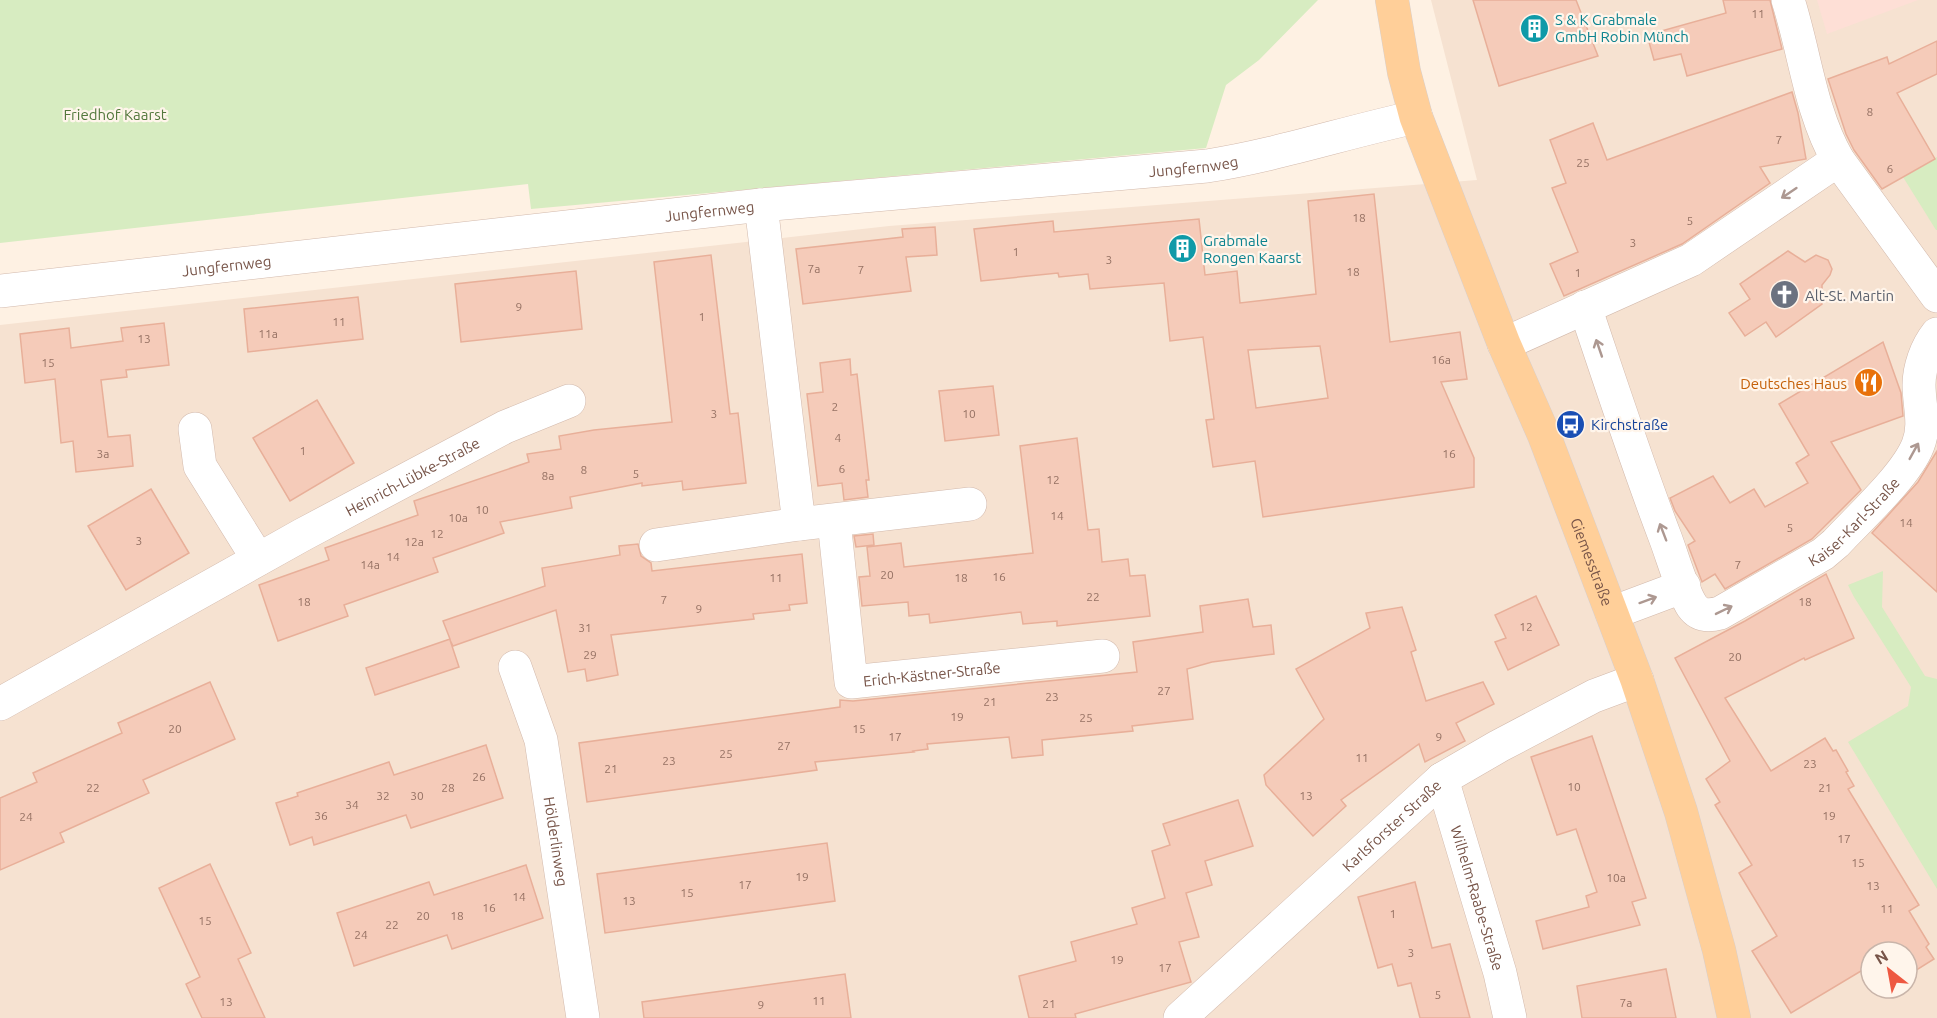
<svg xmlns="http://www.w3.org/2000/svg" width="1937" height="1018" font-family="Ubuntu,sans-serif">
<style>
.residential{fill:#f6e2d1;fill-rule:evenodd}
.commercial{fill:#fedfd6}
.green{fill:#d7ecc1}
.building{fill:#f5cbb9;stroke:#e8af99;stroke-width:1.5;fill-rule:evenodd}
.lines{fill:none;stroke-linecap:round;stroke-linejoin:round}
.minor-casing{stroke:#d2b9ac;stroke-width:34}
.major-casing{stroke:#d9cfcc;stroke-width:34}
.minor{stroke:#fff;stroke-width:33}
.major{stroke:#ffcf99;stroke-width:33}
.oneway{stroke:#ad9891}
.labels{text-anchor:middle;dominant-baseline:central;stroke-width:4.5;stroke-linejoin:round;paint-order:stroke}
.number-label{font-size:12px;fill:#967264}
.culture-label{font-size:15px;fill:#0d838f;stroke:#fff5eb;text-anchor:start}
.park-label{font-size:15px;fill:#53783c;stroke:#fff5eb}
.street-label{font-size:15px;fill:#775448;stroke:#fff5eb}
.worship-label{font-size:15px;fill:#5b616d;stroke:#fff5eb;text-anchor:start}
.food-label{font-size:15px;fill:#c56008;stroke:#fff5eb;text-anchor:end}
.transit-label{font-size:15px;fill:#164399;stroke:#fff5eb;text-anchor:start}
</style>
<rect width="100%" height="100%" fill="#fef1e3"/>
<path class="residential" d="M1431 0H1937V1018H0V325L889 226 1477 180ZM1871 952H1907V988H1871Z"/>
<polygon class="commercial" points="1817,0 1918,0 1827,34"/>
<g class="green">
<polygon points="0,0 1318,0 1259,60 1226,85 1206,148 531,209 528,184 0,243"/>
<polygon points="1937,157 1937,230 1936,230 1903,177"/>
<polygon points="1883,571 1882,607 1925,676 1937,679 1937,889 1848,742 1908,706 1911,687 1854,597 1848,585"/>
</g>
<g class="building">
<polygon points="1473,0 1576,0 1598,56 1499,86"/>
<polygon points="1723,0 1770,0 1782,49 1687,76 1681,54 1654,60 1647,35 1726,13"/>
<polygon points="1937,41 1937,74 1897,93 1935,159 1882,189 1854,150 1846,134 1828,79 1887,57 1889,64"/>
<polygon points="1792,92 1798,113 1806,159 1760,167 1770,183 1682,244 1564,296 1550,264 1578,252 1552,188 1566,183 1550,140 1593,123 1607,160"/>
<path d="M1374 194 1390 342 1460 332 1467 379 1441 382 1474 458V487L1263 517 1255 461 1213 467 1206 420 1214 419 1203 337 1170 341 1164 283 1090 289 1088 274 1059 277 1058 273 981 281 974 229 1053 221 1054 232 1199 219 1205 275 1237 271 1240 303 1316 294 1308 201ZM1320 346 1328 398 1256 408 1248 350Z"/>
<polygon points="935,227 937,255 906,257 911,291 803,304 796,249 903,237 902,229"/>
<polygon points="1788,251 1805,262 1816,255 1828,260 1832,269 1830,275 1822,285 1822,304 1776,337 1766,322 1745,336 1729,313 1750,299 1740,284"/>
<polygon points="711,255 730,414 738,413 746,483 683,490 682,481 642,486 642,483 570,497 572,508 500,522 504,533 433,558 438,572 344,605 348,616 278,641 259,585 329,560 325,548 418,515 414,501 529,462 527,454 561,449 559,436 594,430 672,422 654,262"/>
<polygon points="576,271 582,329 461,342 455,284"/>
<polygon points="358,297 363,339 248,352 244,309"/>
<polygon points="164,323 169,365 126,370 127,377 101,380 108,437 130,435 133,466 76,472 73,441 61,443 55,379 25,383 20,334 69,328 71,348 123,341 121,328"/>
<polygon points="1883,342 1901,393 1903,416 1831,442 1861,490 1812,539 1725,589 1715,574 1702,582 1688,545 1695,541 1675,511 1670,498 1713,476 1730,503 1754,489 1765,507 1808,483 1796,463 1809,455 1779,404"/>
<polygon points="850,359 851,375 857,374 869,480 866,480 868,497 844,500 842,483 818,486 807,394 823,392 820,363"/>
<polygon points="993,386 999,435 945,441 939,391"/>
<polygon points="317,400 354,463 290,501 253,438"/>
<polygon points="1077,438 1088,530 1099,529 1102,562 1128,559 1130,576 1145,575 1150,616 1057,626 1057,621 1023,624 1021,612 930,623 929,614 909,616 908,602 862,606 859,577 870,576 867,547 901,543 904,567 1033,553 1020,446"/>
<polygon points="1937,451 1937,592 1872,533 1918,482"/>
<polygon points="151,489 189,553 126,590 88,526"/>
<polygon points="873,534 874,545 856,547 854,536"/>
<polygon points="638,544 641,556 651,563 652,571 802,554 807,603 789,605 790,610 753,614 754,619 611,635 618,675 587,681 585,669 568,672 556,610 453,646 450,640 459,667 375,695 366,668 450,639 443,621 545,586 542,568 620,555 619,546"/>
<polygon points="1826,574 1854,638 1805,660 1804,658 1725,698 1771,771 1825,738 1833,751 1836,750 1848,771 1846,772 1854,786 1848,789 1919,905 1909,911 1929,944 1926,947 1934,959 1907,976 1907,952 1871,952 1871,965 1791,1013 1752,951 1777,936 1739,873 1752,865 1715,805 1720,802 1706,779 1730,761 1675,658 1745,621"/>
<polygon points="1536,596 1559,645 1508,670 1495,642 1506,638 1495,615"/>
<polygon points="1248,599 1253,627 1271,625 1274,654 1212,662 1187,669 1193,719 1132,726 1133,731 1042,740 1043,755 1012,758 1009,737 927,744 928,749 913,751 914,752 815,762 817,770 587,802 579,743 840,707 840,700 853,701 1137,672 1133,642 1203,632 1200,606"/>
<polygon points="1402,607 1416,650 1411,652 1426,701 1483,682 1494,704 1456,723 1465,741 1425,762 1419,744 1341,800 1346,806 1313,836 1266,785 1264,775 1324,719 1296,669 1370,628 1366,613"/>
<polygon points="210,682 235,739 143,780 149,793 60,833 64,842 0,870 0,798 37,782 33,773 122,733 118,723"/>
<polygon points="1592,736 1646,898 1632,902 1640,925 1543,949 1536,921 1589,907 1586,896 1597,892 1576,829 1557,835 1531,757"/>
<polygon points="486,745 503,798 411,828 406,815 314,845 312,837 290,845 276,803 298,796 297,793 389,762 394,775"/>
<polygon points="1238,800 1253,846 1205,861 1212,885 1186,893 1199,937 1179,942 1191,982 1075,1014 1076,1018 1029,1018 1019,976 1076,961 1071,942 1137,924 1132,908 1165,898 1152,851 1170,845 1163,824"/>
<polygon points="827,843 835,901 605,933 597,874"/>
<polygon points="210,864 251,953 238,959 265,1018 202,1018 186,984 200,977 159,888"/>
<polygon points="526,865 543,918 452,949 447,935 354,966 337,913 429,882 434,895"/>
<polygon points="1415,882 1432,948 1450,944 1470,1018 1420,1018 1411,983 1398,986 1392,964 1378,968 1358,897"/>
<polygon points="1666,969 1676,1018 1582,1018 1577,986"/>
<polygon points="845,974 851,1018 644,1018 642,1002"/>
</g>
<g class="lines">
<defs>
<g id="minor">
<path d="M1788 0C1805 53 1810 111 1838 160L1937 296"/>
<polyline points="761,205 799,524 970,504"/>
<path id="s1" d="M0 291 761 205 1207 166C1278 155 1346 132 1416 117"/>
<path id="s2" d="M1585 307C1611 384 1636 461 1665 537 1672 555 1682 591 1692 606 1699 616 1709 616 1720 613L1823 554 1836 543C1859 518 1906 476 1918 445 1926 425 1919 405 1919 385 1919 368 1926 348 1937 334"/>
<polyline points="1504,344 1691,260 1838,160"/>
<polyline points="195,429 200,466 258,559"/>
<path id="s3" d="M834 521 851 682 1103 656"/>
<polyline points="656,545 799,524"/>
<polyline points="1612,613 1684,586"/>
<path id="s4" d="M515 667 541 740 583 1018"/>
<path id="s5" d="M0 704 302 535 505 427 569 401"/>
<path id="s6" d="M1442 779 1500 973 1510 1018"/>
<path id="s7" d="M1180 1018 1442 779 1499 746 1594 696 1637 680"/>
</g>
<g id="major">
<path id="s8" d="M1392 0 1404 72 1416 117 1504 344 1544 435 1637 680 1681 812 1719 950 1734 1018"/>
</g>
</defs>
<use href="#minor" class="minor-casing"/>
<use href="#major" class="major-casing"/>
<use href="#minor" class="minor"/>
<use href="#major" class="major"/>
</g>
<defs><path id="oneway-shaft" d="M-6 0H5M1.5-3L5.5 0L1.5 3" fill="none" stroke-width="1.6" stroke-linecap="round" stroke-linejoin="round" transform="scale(1.5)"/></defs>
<g class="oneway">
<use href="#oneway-shaft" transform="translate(1789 193) rotate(146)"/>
<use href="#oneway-shaft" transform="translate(1599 348) rotate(-109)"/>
<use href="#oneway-shaft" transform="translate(1914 451) rotate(-61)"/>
<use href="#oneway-shaft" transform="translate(1663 532) rotate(-111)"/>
<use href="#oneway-shaft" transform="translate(1648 600) rotate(-20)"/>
<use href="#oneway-shaft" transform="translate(1724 610) rotate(-26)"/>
</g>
<defs>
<symbol id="building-disc" viewBox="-11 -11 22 22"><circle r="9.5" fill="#0f9aa8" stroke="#fff5eb"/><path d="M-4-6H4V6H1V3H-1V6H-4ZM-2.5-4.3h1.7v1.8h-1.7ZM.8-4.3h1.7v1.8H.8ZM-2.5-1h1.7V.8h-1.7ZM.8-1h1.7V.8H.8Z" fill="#fff"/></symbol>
<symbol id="church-disc" viewBox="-11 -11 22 22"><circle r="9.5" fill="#6b7280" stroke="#fff5eb"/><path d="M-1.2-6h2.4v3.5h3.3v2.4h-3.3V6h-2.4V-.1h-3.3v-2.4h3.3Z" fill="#fff"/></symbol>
<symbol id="restaurant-disc" viewBox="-11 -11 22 22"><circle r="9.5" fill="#e8710a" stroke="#fff5eb"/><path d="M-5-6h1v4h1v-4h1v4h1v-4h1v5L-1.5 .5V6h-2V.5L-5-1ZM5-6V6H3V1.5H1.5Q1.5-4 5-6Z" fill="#fff"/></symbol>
<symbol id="bus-disc" viewBox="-11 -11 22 22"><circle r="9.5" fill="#1a4fb4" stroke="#fff5eb"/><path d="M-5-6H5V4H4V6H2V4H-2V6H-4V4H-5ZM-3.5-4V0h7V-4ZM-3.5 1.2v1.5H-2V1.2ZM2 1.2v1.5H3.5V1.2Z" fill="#fff"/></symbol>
</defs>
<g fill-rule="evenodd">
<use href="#building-disc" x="1518" y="12" width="33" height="33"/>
<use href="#building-disc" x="1166" y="232" width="33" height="33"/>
<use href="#church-disc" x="1768" y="278" width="33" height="33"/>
<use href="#restaurant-disc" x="1852" y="366" width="33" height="33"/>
<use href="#bus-disc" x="1554" y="408" width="33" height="33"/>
</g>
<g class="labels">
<g class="number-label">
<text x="1758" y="13">11</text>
<text x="1870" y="111">8</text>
<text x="1779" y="139">7</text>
<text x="1583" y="162">25</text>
<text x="1890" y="168">6</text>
<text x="1359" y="217">18</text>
<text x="1690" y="220">5</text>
<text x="1633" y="242">3</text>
<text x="1016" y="251">1</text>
<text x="1109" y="259">3</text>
<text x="814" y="268">7a</text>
<text x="861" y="269">7</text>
<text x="1353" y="271">18</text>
<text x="1578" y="272">1</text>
<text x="519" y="306">9</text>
<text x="702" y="316">1</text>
<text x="339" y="321">11</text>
<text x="268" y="333">11a</text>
<text x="144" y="338">13</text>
<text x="1441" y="359">16a</text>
<text x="48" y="362">15</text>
<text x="835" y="406">2</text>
<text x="714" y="413">3</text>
<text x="969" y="413">10</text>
<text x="838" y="437">4</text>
<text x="303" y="450">1</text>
<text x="103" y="453">3a</text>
<text x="1449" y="453">16</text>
<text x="842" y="468">6</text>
<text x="584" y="469">8</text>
<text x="636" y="473">5</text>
<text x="548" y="475">8a</text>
<text x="1053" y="479">12</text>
<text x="482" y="509">10</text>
<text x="1057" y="515">14</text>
<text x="458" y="517">10a</text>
<text x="1906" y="522">14</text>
<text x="1790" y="527">5</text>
<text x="437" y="533">12</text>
<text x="139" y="540">3</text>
<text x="414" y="541">12a</text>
<text x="393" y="556">14</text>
<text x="370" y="564">14a</text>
<text x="1738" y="564">7</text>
<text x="887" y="574">20</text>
<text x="999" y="576">16</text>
<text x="776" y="577">11</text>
<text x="961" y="577">18</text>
<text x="1093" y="596">22</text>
<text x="664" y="599">7</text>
<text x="304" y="601">18</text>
<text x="1805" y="601">18</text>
<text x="699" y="608">9</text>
<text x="1526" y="626">12</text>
<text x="585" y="627">31</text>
<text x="590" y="654">29</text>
<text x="1735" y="656">20</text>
<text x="1164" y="690">27</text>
<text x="1052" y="696">23</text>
<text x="990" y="701">21</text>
<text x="957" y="716">19</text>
<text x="1086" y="717">25</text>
<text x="175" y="728">20</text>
<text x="859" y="728">15</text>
<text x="895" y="736">17</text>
<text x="1439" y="736">9</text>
<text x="784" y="745">27</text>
<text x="726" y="753">25</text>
<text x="1362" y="757">11</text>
<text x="669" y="760">23</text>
<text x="1810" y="763">23</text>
<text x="611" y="768">21</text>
<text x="479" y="776">26</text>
<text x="1574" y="786">10</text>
<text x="93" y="787">22</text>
<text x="448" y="787">28</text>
<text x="1825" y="787">21</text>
<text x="383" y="795">32</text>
<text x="417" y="795">30</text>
<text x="1306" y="795">13</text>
<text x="352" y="804">34</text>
<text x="321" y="815">36</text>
<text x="1829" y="815">19</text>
<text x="26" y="816">24</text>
<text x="1844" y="838">17</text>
<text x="1858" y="862">15</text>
<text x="802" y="876">19</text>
<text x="1616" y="877">10a</text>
<text x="745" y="884">17</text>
<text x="1873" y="885">13</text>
<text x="687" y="892">15</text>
<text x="519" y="896">14</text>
<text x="629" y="900">13</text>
<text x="489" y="907">16</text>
<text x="1887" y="908">11</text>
<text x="1393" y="913">1</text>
<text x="423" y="915">20</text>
<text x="457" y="915">18</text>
<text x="205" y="920">15</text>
<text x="392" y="924">22</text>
<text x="361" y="934">24</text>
<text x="1411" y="952">3</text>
<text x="1117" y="959">19</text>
<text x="1165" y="967">17</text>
<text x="1438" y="994">5</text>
<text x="819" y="1000">11</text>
<text x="226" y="1001">13</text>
<text x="1626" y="1002">7a</text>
<text x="1049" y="1003">21</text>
<text x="761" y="1004">9</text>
</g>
<g class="culture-label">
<text x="1555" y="19">S &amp; K Grabmale<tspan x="1555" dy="17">GmbH Robin Münch</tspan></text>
<text x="1203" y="240">Grabmale<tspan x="1203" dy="17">Rongen Kaarst</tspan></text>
</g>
<g class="park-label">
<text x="115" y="114">Friedhof Kaarst</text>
</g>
<g class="street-label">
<text stroke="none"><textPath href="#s1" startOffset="1200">Jungfernweg</textPath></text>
<text stroke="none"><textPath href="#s1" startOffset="714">Jungfernweg</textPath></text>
<text stroke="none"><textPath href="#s1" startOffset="228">Jungfernweg</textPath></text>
<text stroke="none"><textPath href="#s5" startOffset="471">Heinrich-Lübke-Straße</textPath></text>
<text stroke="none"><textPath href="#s2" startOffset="512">Kaiser-Karl-Straße</textPath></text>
<text stroke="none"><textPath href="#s8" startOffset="598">Giemesstraße</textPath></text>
<text stroke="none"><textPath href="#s3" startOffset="243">Erich-Kästner-Straße</textPath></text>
<text stroke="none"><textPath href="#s7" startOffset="286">Karlsforster Straße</textPath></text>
<text stroke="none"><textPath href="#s4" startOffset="180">Hölderlinweg</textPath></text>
<text stroke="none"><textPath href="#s6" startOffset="124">Wilhelm-Raabe-Straße</textPath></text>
</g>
<g class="worship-label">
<text x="1805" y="295">Alt-St. Martin</text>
</g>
<g class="food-label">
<text x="1847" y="383">Deutsches Haus</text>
</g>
<g class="transit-label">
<text x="1591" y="424">Kirchstraße</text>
</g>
</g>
<g transform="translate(1889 970) rotate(329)"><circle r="28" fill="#fff5eb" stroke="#c9b5aa" stroke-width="1.5"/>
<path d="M0-4.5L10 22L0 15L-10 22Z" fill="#ee5841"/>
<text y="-9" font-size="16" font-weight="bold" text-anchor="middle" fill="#775448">N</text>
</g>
</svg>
